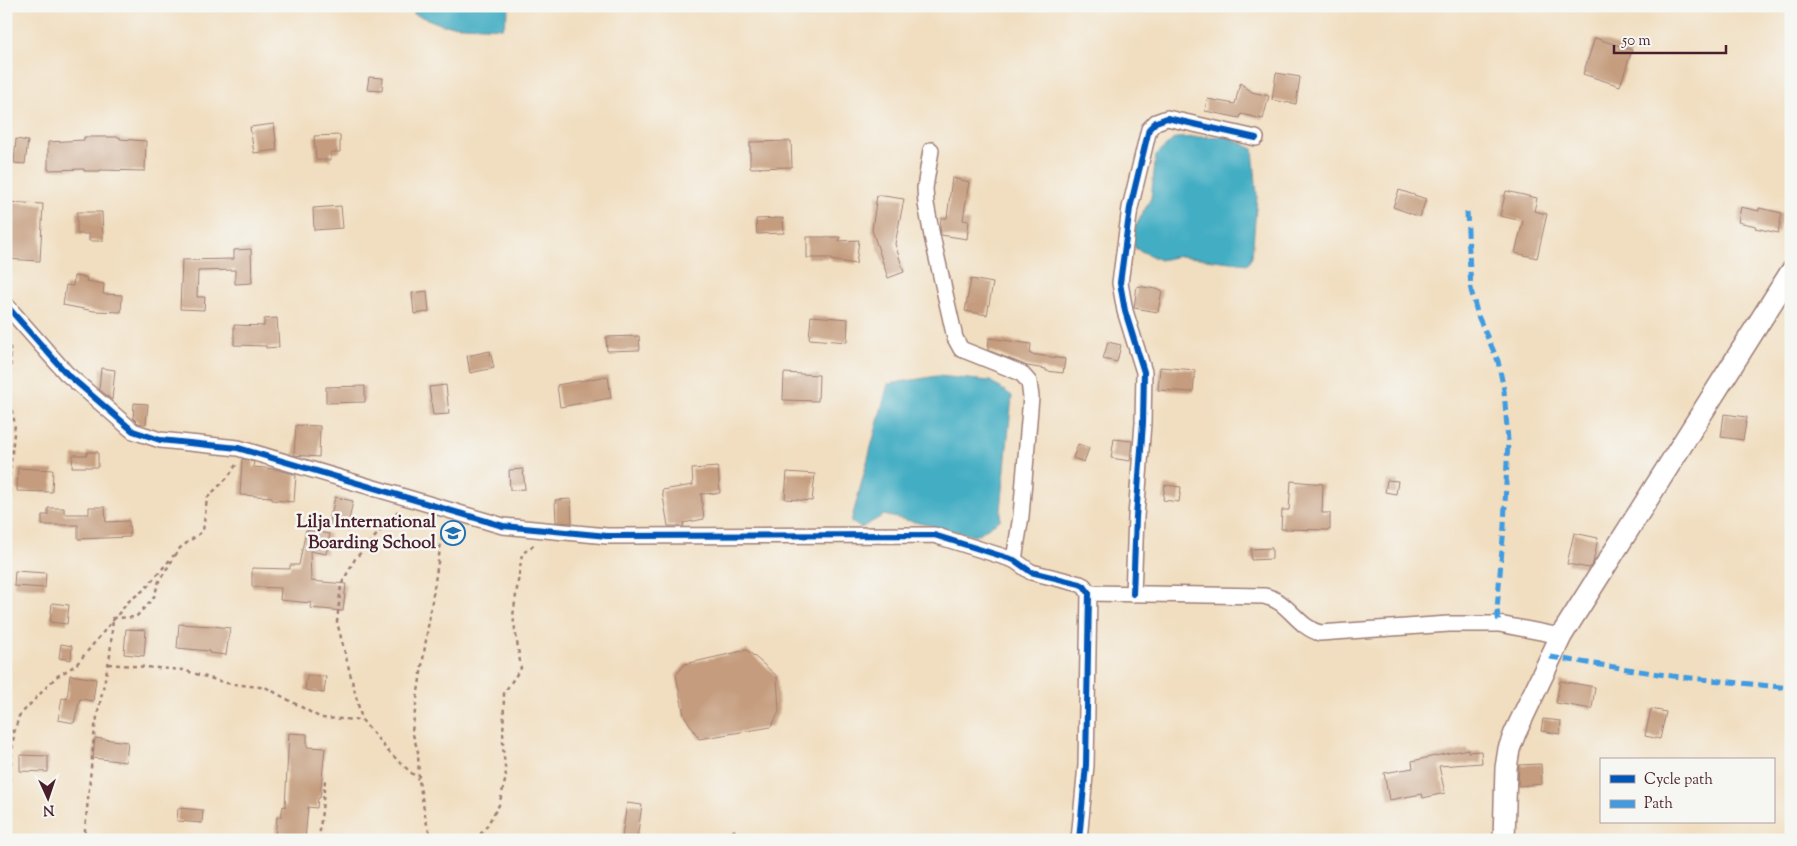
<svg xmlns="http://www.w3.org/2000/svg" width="1797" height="846" font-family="'Sorts Mill Goudy',serif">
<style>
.water{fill:#43adc3;stroke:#466677}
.building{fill:#c59c7d}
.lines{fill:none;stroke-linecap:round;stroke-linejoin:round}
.street-casing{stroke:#9e7e76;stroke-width:18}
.secondary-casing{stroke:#9e7e76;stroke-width:24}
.path{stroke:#9e7e76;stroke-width:2.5;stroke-dasharray:4 4;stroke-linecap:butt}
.street{stroke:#fff;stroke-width:15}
.secondary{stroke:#fff;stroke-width:21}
.quiet{stroke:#409be1;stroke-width:5;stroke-dasharray:10 5;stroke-linecap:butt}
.cycleway-casing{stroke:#f6f6f2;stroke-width:9}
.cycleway{stroke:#0057b8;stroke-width:6}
.labels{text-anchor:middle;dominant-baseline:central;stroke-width:5;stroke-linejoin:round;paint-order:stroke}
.poi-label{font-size:18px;font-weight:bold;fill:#4a1f2b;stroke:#f6f6f2;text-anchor:end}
</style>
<rect width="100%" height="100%" fill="#f6f6f2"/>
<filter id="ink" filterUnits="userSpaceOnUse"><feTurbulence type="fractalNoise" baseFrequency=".02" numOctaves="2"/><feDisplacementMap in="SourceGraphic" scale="10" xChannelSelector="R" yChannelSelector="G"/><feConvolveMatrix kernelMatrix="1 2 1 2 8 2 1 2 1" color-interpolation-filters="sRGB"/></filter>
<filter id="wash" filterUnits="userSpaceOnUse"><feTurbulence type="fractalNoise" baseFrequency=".0096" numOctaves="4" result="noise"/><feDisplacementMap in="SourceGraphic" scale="20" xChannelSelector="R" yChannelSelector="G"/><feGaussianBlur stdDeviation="1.12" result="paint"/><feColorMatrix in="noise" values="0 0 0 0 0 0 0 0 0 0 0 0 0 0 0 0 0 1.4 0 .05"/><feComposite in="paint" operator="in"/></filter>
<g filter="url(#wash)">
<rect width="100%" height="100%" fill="#f1dec0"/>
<g class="water">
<polygon points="414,6 510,6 503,28 443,25 414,14"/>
<polygon points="1227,136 1253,149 1257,196 1252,256 1248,264 1180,256 1160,260 1135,248 1131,235 1151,198 1156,155 1175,138"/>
<polygon points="937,376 990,381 1012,396 1000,520 975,536 884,515 861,528 851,522 888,384"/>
</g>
<g id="blocks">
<g class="building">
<polygon points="1595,38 1632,50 1620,86 1583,74"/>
<polygon points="1276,73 1300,77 1296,104 1272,100"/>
<polygon points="369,77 383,78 382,91 367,90"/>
<polygon points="1240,83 1252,92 1269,96 1263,119 1241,114 1240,118 1205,111 1207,99 1235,104"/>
<polygon points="274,124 277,150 254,153 250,127"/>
<polygon points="340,135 340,152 331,152 331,160 316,160 314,136"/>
<polygon points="84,137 120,137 120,139 146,141 145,171 100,170 100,171 84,171 84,169 48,170 48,142 84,140"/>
<polygon points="16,139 28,141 25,164 14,163"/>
<polygon points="791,141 792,167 750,168 750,142"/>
<polygon points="952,178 969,182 963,220 969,221 967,239 941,235 940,227 941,218 947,218"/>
<polygon points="1399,190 1426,199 1420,217 1393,207"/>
<polygon points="1506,191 1537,198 1534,211 1547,214 1537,258 1515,253 1523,221 1500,216"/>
<polygon points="877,195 904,199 895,244 904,272 888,278 872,230"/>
<polygon points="6,202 43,204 40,261 6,259"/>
<polygon points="341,206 343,228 314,230 313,208"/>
<polygon points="1741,207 1759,211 1759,208 1782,213 1778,233 1755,228 1756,226 1738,222"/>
<polygon points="77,212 102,212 103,241 89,241 89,234 77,234"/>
<polygon points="783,218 784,233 757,234 756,219"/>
<polygon points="807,237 840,237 839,241 859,240 856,264 831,260 831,258 807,258"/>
<polygon points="251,249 252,283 235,284 235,270 198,271 197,297 205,297 204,310 180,309 182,260 234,259 234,250"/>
<polygon points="74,276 87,278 86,281 104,284 103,294 122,295 121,312 94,311 63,305 66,285 73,286"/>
<polygon points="971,279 993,283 987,315 965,311"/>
<polygon points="1137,286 1162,290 1158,312 1134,308"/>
<polygon points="427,291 429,312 414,314 412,293"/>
<polygon points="811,316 848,319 847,342 809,339"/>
<polygon points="277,318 279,347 266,348 266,346 234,345 234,325 264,326 264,319"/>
<polygon points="639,336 640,350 607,351 606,337"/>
<polygon points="989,338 1031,344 1030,354 1065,359 1063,373 1046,371 1046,369 1027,366 988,350"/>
<polygon points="1108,342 1121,345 1117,362 1103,359"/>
<polygon points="490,351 494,368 470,373 467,356"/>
<polygon points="1160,367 1195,370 1193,392 1158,390"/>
<polygon points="101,368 115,370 112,400 99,389"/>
<polygon points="784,373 819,375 818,401 783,400"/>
<polygon points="608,376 611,398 560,407 557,385"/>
<polygon points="446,385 449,414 433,415 429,387"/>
<polygon points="365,386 365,402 326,403 326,387"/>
<polygon points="134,403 148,404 146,424 138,423 133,418"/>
<polygon points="1724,414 1747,417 1743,440 1721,437"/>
<polygon points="296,425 320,426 319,457 294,455"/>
<polygon points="1114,439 1132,441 1130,461 1111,458"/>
<polygon points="1078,444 1089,448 1084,462 1073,458"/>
<polygon points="87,452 98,452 98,467 72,467 73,455 87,455"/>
<polygon points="242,459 254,462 253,467 275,469 296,475 294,502 272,500 272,497 240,495"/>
<polygon points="718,467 720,493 701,494 704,519 683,523 684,526 668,526 662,490 693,485 692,469"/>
<polygon points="18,468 53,470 52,492 17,491"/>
<polygon points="523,469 525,489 510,490 509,470"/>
<polygon points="787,472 815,474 812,501 785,499"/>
<polygon points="1387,480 1398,481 1396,494 1385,492"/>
<polygon points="1291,481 1323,484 1322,513 1330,513 1330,530 1281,529 1282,510 1289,510"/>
<polygon points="1165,485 1181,487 1179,502 1163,500"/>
<polygon points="335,497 353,501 347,530 329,526"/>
<polygon points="571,499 572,523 556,522 555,500"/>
<polygon points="89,507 105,507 106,522 129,521 130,537 78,539 78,525 42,525 42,515 48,515 48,508 64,508 64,514 89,514"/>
<polygon points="306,530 330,534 326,554 310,551 311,581 346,584 343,611 310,608 311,603 280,600 281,588 252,587 252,568 290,569 290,565 299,565"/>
<polygon points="1574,533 1598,538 1593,563 1589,568 1567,564"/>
<polygon points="1272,548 1272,559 1251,560 1251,549"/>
<polygon points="15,571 46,573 45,588 14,586"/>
<polygon points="52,603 69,605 67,624 50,622"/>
<polygon points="179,624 213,626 230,628 226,655 209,653 209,651 177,648"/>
<polygon points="126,629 146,630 144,656 124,654"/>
<polygon points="61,644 72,646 71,660 59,658"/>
<polygon points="747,650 777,676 779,712 771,727 699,739 684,715 676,675 685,664"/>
<polygon points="70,675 96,679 93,701 80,699 74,723 58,720 62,698 67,699"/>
<polygon points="307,675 326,677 324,693 305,690"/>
<polygon points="1560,681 1595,687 1592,709 1556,703"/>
<polygon points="1651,709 1666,712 1660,739 1645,736"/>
<polygon points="1543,719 1561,721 1560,734 1541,731"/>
<polygon points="289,733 307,734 307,747 325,748 320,798 318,798 317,808 308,807 305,840 293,840 293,837 275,836 277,817 281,817 283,806 285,807"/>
<polygon points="95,738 128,742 126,762 93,758"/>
<polygon points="1468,749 1468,752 1481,751 1482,763 1439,766 1445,793 1423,798 1422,794 1389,800 1384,773 1413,768 1412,761"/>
<polygon points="20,755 48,756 48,772 20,771"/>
<polygon points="1541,764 1542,784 1518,786 1519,765"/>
<polygon points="627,803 642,805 637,839 622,837"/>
<polygon points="178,808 203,810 202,823 177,821"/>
</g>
</g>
</g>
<g filter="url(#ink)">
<use href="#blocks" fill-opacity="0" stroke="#9e7e76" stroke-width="1"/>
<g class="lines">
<defs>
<g id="street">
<polyline points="931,150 925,188 926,204 932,236 955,338 961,349 1021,373 1029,382 1031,397 1021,516 1014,560"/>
<polyline points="6,305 66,373 133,431 160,440 238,448 503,526 607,536 934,535 1014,560 1031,572 1080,584 1084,586 1089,593 1086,765 1079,840"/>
<path d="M1089 593 1264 596C1288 600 1297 627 1320 633L1449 624H1499L1561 636"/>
<polyline points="1133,594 1136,517 1143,423 1144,372 1125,311 1120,283 1130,208 1149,129 1156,122 1167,118 1256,138"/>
</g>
<polyline id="secondary" points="1504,840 1506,768 1509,749 1515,733 1561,636 1791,272"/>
</defs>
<use href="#street" class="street-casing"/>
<use href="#secondary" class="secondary-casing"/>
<g class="path">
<polyline points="398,511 355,559 341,585 337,622 362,720 388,751 418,779"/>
<polyline points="6,533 9,512 10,471 15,424 8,395 11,362 9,331"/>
<polyline points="108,664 183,670 226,683 267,688 321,718 362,720"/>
<polyline points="6,724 14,733 6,813"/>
<polyline points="14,733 19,716 56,677 76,665 129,601 145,589 174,555"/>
<polyline points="84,840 95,727 110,655 113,618 136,617 154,597 159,581 180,548 203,531 207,498 228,477 238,462"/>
<polyline points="319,840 325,780"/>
<polyline points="432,840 426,821 419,781 418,752 412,731 442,536 453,525"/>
<polyline points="475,840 485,829 499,805 506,777 503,746 504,693 521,668 513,616 522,554 535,544"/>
<polyline points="718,840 737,829"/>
</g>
<use href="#street" class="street"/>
<use href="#secondary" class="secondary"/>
<g class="quiet">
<polyline points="1467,212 1471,290 1478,316 1498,361 1504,390 1508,441 1504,526 1497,609 1499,624"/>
<polyline points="1550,657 1672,676 1791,688"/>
</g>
<defs>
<g id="cycleway">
<polyline points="6,305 66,373 133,431 160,440 238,448 503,526 607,536 934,535 1014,560 1031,572 1080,584 1084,586 1089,593 1086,765 1079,840"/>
<polyline points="1133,594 1136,517 1143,423 1144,372 1125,311 1120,283 1130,208 1149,129 1156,122 1167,118 1256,138"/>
</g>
</defs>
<use href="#cycleway" class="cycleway-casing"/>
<use href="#cycleway" class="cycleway"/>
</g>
</g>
<defs>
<symbol id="school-ring" viewBox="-11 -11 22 22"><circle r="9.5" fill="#f6f6f2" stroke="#1f6fb2" stroke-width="1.5"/><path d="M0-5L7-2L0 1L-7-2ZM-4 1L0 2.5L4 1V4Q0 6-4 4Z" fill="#1f6fb2"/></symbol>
</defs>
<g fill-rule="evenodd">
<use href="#school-ring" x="439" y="519" width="28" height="28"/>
</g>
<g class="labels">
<g class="poi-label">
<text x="436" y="523">Lilja International<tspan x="436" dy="21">Boarding School</tspan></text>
</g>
</g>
<rect width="1797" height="846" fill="none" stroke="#f6f6f2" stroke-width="25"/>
<rect x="1600" y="758" width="175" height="65" fill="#f6f6f2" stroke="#b1a0a2"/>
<rect x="1610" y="775" width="25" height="8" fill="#0057b8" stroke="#b1a0a2"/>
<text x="1644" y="784" font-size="15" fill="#4a1f2b">Cycle path</text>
<rect x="1610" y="800" width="25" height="8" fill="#409be1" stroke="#b1a0a2"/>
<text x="1644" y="808" font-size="15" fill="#4a1f2b">Path</text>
<g transform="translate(48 798) rotate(177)" stroke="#f6f6f2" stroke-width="4" paint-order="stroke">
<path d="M0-4L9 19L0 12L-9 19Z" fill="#4a1f2b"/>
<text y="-8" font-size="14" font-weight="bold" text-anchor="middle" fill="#4a1f2b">N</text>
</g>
<path d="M1614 45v8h112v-8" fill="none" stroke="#4a1f2b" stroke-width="2.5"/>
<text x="1622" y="45" font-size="15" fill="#4a1f2b" stroke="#f6f6f2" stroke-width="4" paint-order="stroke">50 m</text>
</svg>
